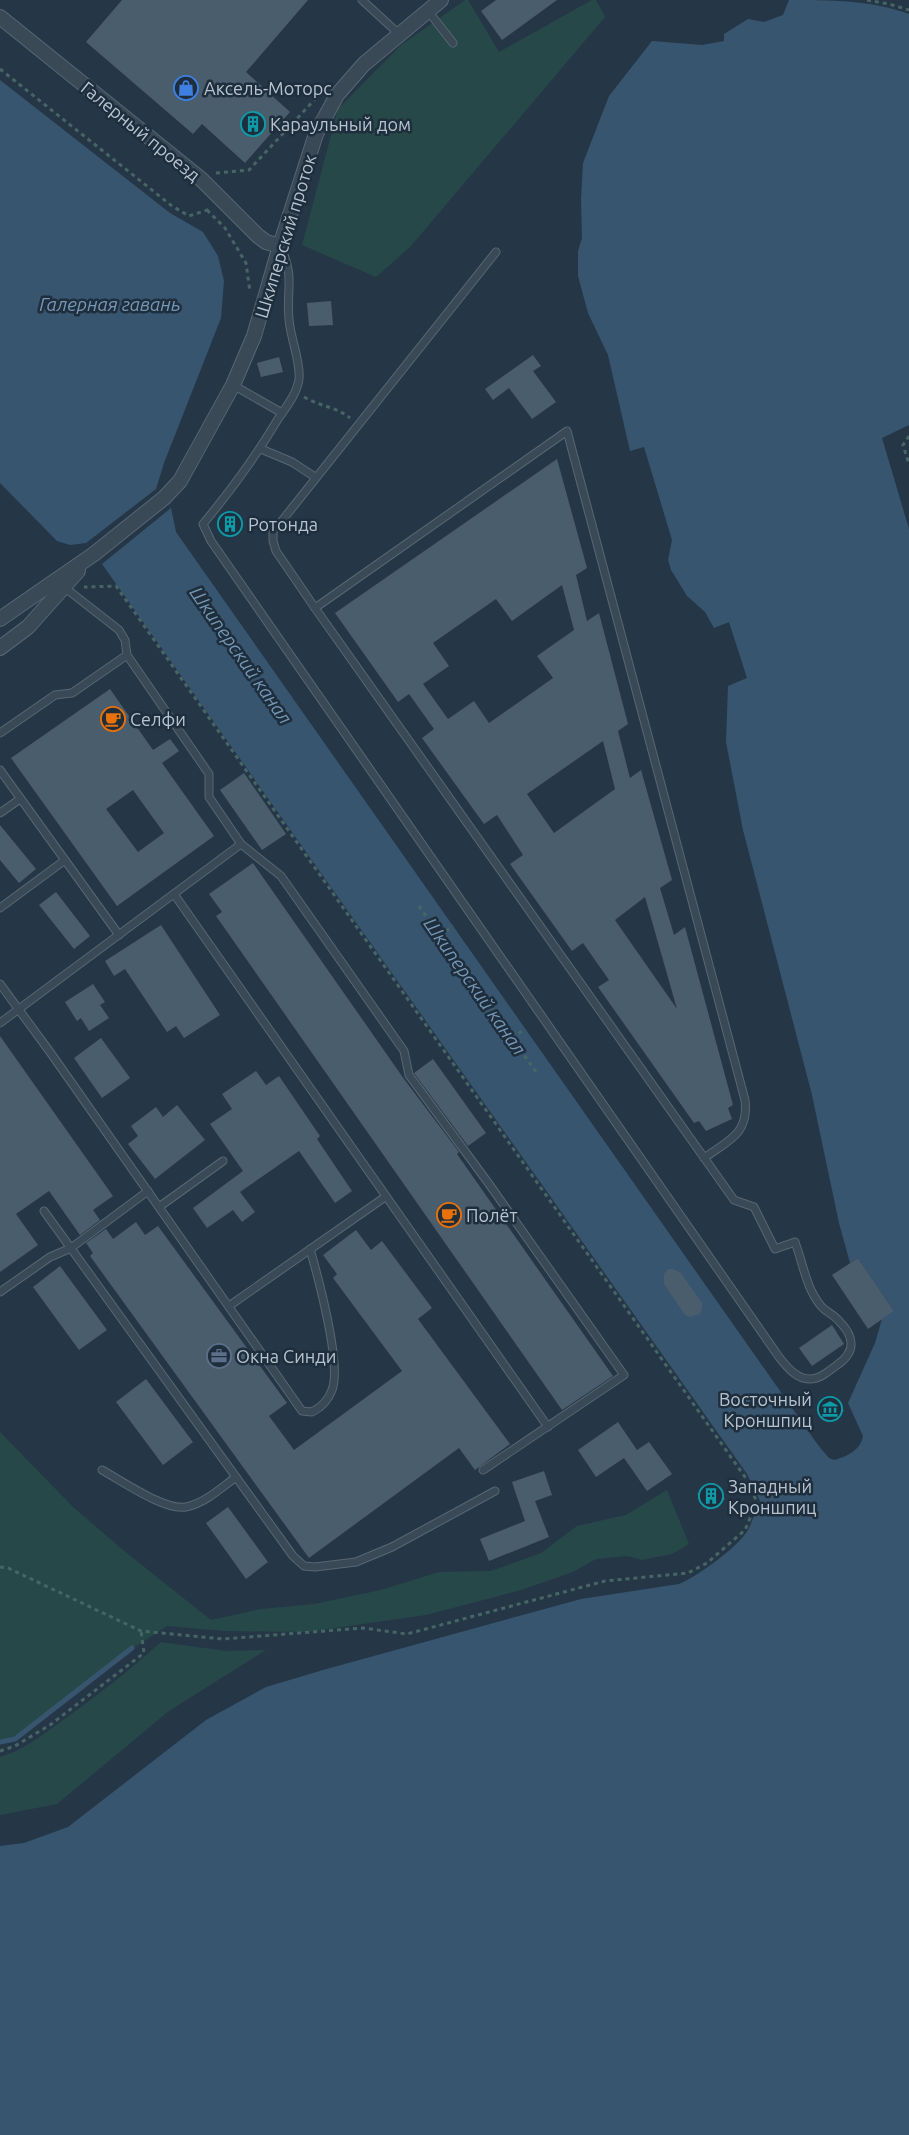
<svg xmlns="http://www.w3.org/2000/svg" width="909" height="2135" font-family="Ubuntu,sans-serif">
<style>
.green{fill:#274848}
.water{fill:#37556f}
.pier{fill:#253747}
.lines{fill:none;stroke-linecap:round;stroke-linejoin:round}
.stream{stroke:#37556f;stroke-width:5}
.building{fill:#495d6d;fill-rule:evenodd}
.service-casing{stroke:#596673;stroke-width:9}
.minor-casing{stroke:#596673;stroke-width:16}
.path{stroke:#486565;stroke-width:3;stroke-dasharray:4 4;stroke-linecap:butt}
.service{stroke:#3a4956;stroke-width:7}
.minor{stroke:#3a4956;stroke-width:14}
.labels{text-anchor:middle;dominant-baseline:central;stroke-width:5;stroke-linejoin:round;paint-order:stroke}
.poi-label{font-size:18px;fill:#b8c3cf;stroke:#1e2e3c;text-anchor:start}
.street-label{font-size:18px;fill:#b8c3cf;stroke:#1e2e3c}
.water-label{font-size:19px;font-style:italic;fill:#7597b5;stroke:#1e2e3c}
</style>
<rect width="100%" height="100%" fill="#253747"/>
<g class="green">
<polygon points="465,0 468,0 499,52 592,0 596,0 605,17 410,247 376,277 302,245 338,109 400,46"/>
<polygon points="0,1432 73,1507 123,1550 211,1620 261,1609 314,1604 381,1590 439,1572 491,1571 541,1553 577,1526 626,1515 667,1490 689,1544 672,1554 642,1560 627,1556 596,1559 573,1572 521,1590 426,1615 307,1632 224,1631 167,1626 132,1649 15,1739 0,1742"/>
<path d="M161 1642 226 1651 266 1650 169 1711 57 1804 0 1815V1757C24 1750 39 1737 59 1723 94 1698 129 1671 161 1642Z"/>
</g>
<path class="water" d="M789 0C830 0 871 0 909 14V425L882 438 909 529V2135H0V1846L24 1843 68 1827 206 1720 266 1687 323 1670 581 1599 679 1584C697 1577 738 1547 748 1530 753 1521 755 1510 760 1501L747 1474 102 564 86 543 70 545 57 541 0 483V80L170 213 203 232 218 256 224 281 221 318 164 463 156 489 171 508 176 532 818 1445 829 1458 834 1460C846 1457 861 1450 863 1436L848 1403 875 1343 882 1319 894 1311 858 1258 850 1263 839 1223 812 1095 743 830 726 742 728 686 747 678 729 622 714 628 705 612 687 596 671 570 668 560 672 540 644 447 630 451 608 355 588 313 578 276V251L582 238 581 199 583 163 609 96 652 41 702 45 724 41V34L748 19 764 22 783 15Z"/>
<polygon class="pier" points="156,489 171,508 102,564 86,543"/>
<g class="lines">
<polyline class="stream" points="0,1742 15,1739 132,1648"/>
</g>
<g class="building">
<polygon points="122,0 308,0 246,72 290,112 245,163 202,124 193,134 86,42"/>
<polygon points="496,0 557,0 502,40 481,11"/>
<polygon points="331,301 333,325 309,326 307,303"/>
<polygon points="533,355 541,366 533,371 556,402 532,419 509,388 493,400 485,389"/>
<polygon points="279,357 283,372 261,377 257,363"/>
<path d="M557 459 587 568 576 575 587 621 599 613 628 724 618 731 630 778 641 770 672 880 660 888 674 935 685 927 733 1105 728 1108 732 1119 706 1131 699 1121 694 1123 598 987 609 980 583 943 572 951 510 864 523 855 497 815 484 824 422 738 434 729 409 694 398 702 335 613ZM562 585 574 630 537 656 553 678 489 723 474 701 448 719 423 684 449 666 433 643 496 599 512 621ZM603 741 615 789 554 833 527 794ZM645 897 677 1009 615 920Z"/>
<path d="M110 689 153 750 170 739 179 751 162 763 214 836 117 906 11 758ZM133 790 164 833 138 852 106 809Z"/>
<polygon points="244,773 286,834 262,850 220,790"/>
<polygon points="0,825 36,869 19,883 0,860"/>
<polygon points="253,863 404,1079 459,1152 457,1154 613,1376 562,1410 216,916 222,912 209,894"/>
<polygon points="56,892 90,936 74,949 39,905"/>
<polygon points="161,925 220,1015 184,1038 176,1026 167,1032 125,969 114,976 105,961"/>
<polygon points="93,984 105,1002 100,1005 109,1018 89,1031 81,1018 77,1021 65,1002"/>
<polygon points="0,1036 113,1196 93,1210 100,1220 80,1235 49,1191 16,1214 38,1245 0,1272"/>
<polygon points="101,1038 130,1078 102,1098 74,1058"/>
<polygon points="433,1059 486,1133 468,1146 414,1073"/>
<polygon points="256,1071 266,1085 279,1076 320,1136 317,1139 352,1191 335,1203 299,1151 240,1192 255,1212 242,1222 233,1210 207,1228 193,1208 243,1171 210,1124 232,1109 222,1094"/>
<polygon points="177,1105 205,1140 155,1179 128,1144 138,1136 131,1126 156,1107 163,1117"/>
<polygon points="136,1222 145,1235 158,1226 287,1403 269,1416 294,1450 402,1371 333,1278 337,1274 323,1255 356,1230 371,1250 382,1241 432,1308 418,1319 510,1444 475,1470 459,1448 309,1558 90,1256 93,1253 86,1243 106,1229 113,1239"/>
<polygon points="858,1258 894,1311 868,1329 832,1275"/>
<polygon points="60,1266 107,1330 79,1350 33,1287"/>
<polygon points="668,1269 673,1269 681,1273 702,1303 702,1309 700,1314 690,1317 685,1315 664,1284 664,1274"/>
<polygon points="832,1325 844,1344 812,1366 799,1348"/>
<polygon points="146,1379 193,1442 163,1465 116,1402"/>
<polygon points="833,1396 844,1411 827,1422 817,1407"/>
<polygon points="618,1422 637,1450 649,1442 672,1474 647,1491 624,1458 596,1477 578,1450"/>
<polygon points="544,1471 552,1495 535,1501 549,1537 489,1561 480,1539 525,1521 512,1482"/>
<polygon points="714,1483 725,1499 708,1510 697,1494"/>
<polygon points="228,1507 268,1562 246,1579 206,1523"/>
</g>
<g class="lines">
<defs>
<g id="service">
<polyline points="362,0 399,34"/>
<polyline points="428,11 453,43"/>
<path d="M281 248C295 277 286 291 289 319 290 337 301 362 299 379 297 394 286 407 278 419 255 458 232 489 203 524L211 541 779 1357C787 1367 796 1379 810 1379 820 1379 829 1371 837 1365 856 1352 855 1337 839 1321 835 1316 829 1313 824 1309 819 1305 814 1296 811 1290 804 1275 801 1258 795 1242L775 1249 754 1207 734 1200 315 608"/>
<path d="M496 252 273 532V541L276 551 315 608 567 431 745 1100C749 1134 729 1140 704 1158"/>
<polyline points="233,385 282,413"/>
<polyline points="261,449 292,462 315,477"/>
<polyline points="64,587 119,630 125,640 127,655 209,774 209,797 241,844 281,876 404,1051 409,1075 489,1184 624,1375 483,1470"/>
<polyline points="0,733 55,695 72,693 127,655"/>
<polyline points="0,770 119,935"/>
<polyline points="0,813 20,799"/>
<polyline points="174,894 548,1427"/>
<polyline points="0,908 65,860"/>
<path d="M0 984 50 1052 302 1411 312 1412C322 1407 328 1401 332 1390 342 1365 318 1277 310 1249"/>
<polyline points="0,1023 241,844"/>
<polyline points="159,1207 223,1161"/>
<polyline points="44,1211 293,1556 304,1566 315,1567 356,1562 392,1547 495,1491"/>
<polyline points="0,1292 50,1257 71,1248 148,1191"/>
<polyline points="229,1306 385,1197"/>
<path d="M102 1470C122 1481 165 1511 186 1507 205 1503 221 1488 236 1477"/>
</g>
<g id="minor">
<polyline points="0,17 201,179 258,236 266,242 280,246"/>
<polyline points="0,619 94,554 164,498 180,481 233,385 254,336 280,246 316,134 337,95 364,64 441,0"/>
<polyline points="0,648 28,627 78,571"/>
</g>
</defs>
<use href="#service" class="service-casing"/>
<use href="#minor" class="minor-casing"/>
<g class="path">
<polyline points="867,0 889,4 909,10"/>
<polyline points="0,69 172,206 189,216 210,209"/>
<polyline points="216,173 249,170 318,96"/>
<polyline points="207,210 225,228 246,263 250,292"/>
<path d="M304 397C321 407 335 406 350 418"/>
<polyline points="909,436 903,445 909,464"/>
<polyline points="419,906 465,972"/>
<polyline points="440,936 453,926"/>
<polyline points="488,1003 536,1072"/>
<polyline points="512,1038 525,1029"/>
<polyline points="0,1567 8,1568 141,1631 223,1639 363,1628 407,1634 605,1581 688,1573 707,1563 745,1530 757,1502 745,1477 116,586 84,587"/>
<polyline points="0,1751 15,1746 50,1725 144,1653 141,1631"/>
</g>
<use href="#service" class="service"/>
<use href="#minor" class="minor"/>
</g>
<defs>
<symbol id="shop-ring" viewBox="-11 -11 22 22"><circle r="9.5" fill="#1e2e3c" stroke="#3f7fe0" stroke-width="1.5"/><path d="M-5-2.5h2.3a2.7 3.5 0 0 1 5.4 0H5L5.5 6h-11ZM-1.5-2.5h3a1.5 2.3 0 0 0-3 0Z" fill="#3f7fe0"/></symbol>
<symbol id="building-ring" viewBox="-11 -11 22 22"><circle r="9.5" fill="#1e2e3c" stroke="#0f9aa8" stroke-width="1.5"/><path d="M-4-6H4V6H1V3H-1V6H-4ZM-2.5-4.3h1.7v1.8h-1.7ZM.8-4.3h1.7v1.8H.8ZM-2.5-1h1.7V.8h-1.7ZM.8-1h1.7V.8H.8Z" fill="#0f9aa8"/></symbol>
<symbol id="cafe-ring" viewBox="-11 -11 22 22"><circle r="9.5" fill="#1e2e3c" stroke="#e8710a" stroke-width="1.5"/><path d="M-5.5-4.5H6V0H3Q3 3.5 0 3.5H-2.5Q-5.5 3.5-5.5 0ZM3-3.2v2h1.7v-2ZM-6 4.5H4V6H-6Z" fill="#e8710a"/></symbol>
<symbol id="office-ring" viewBox="-11 -11 22 22"><circle r="9.5" fill="#1e2e3c" stroke="#5c6f8a" stroke-width="1.5"/><path d="M-6-3h4V-5.5h4V-3h4V5H-6ZM-1-4.5V-3h2v-1.5ZM-6 0V1H6V0Z" fill="#5c6f8a"/></symbol>
<symbol id="museum-ring" viewBox="-11 -11 22 22"><circle r="9.5" fill="#1e2e3c" stroke="#0f9aa8" stroke-width="1.5"/><path d="M0-6L6-3V-2H-6V-3ZM-5-1h2V3h-2ZM-1-1h2V3h-2ZM3-1h2V3H3ZM-6 4H6V6H-6Z" fill="#0f9aa8"/></symbol>
</defs>
<g fill-rule="evenodd">
<use href="#shop-ring" x="172" y="74" width="28" height="28"/>
<use href="#building-ring" x="239" y="110" width="28" height="28"/>
<use href="#building-ring" x="216" y="510" width="28" height="28"/>
<use href="#cafe-ring" x="99" y="705" width="28" height="28"/>
<use href="#cafe-ring" x="435" y="1201" width="28" height="28"/>
<use href="#office-ring" x="205" y="1342" width="28" height="28"/>
<use href="#museum-ring" x="816" y="1395" width="28" height="28"/>
<use href="#building-ring" x="697" y="1482" width="28" height="28"/>
</g>
<g class="labels">
<g class="poi-label">
<text x="204" y="88">Аксель-Моторс</text>
<text x="270" y="124">Караульный дом</text>
<text x="248" y="524">Ротонда</text>
<text x="130" y="719">Селфи</text>
<text x="466" y="1215">Полёт</text>
<text x="236" y="1356">Окна Синди</text>
<text x="812" y="1399" text-anchor="end">Восточный<tspan x="812" dy="21">Кроншпиц</tspan></text>
<text x="728" y="1486">Западный<tspan x="728" dy="21">Кроншпиц</tspan></text>
</g>
<g class="street-label">
<text transform="translate(141 131) rotate(39)">Галерный проезд</text>
<text transform="translate(285 236) rotate(-73)">Шкиперский проток</text>
</g>
<g class="water-label">
<text x="110" y="304">Галерная гавань</text>
<text transform="translate(241 655) rotate(55)">Шкиперский канал</text>
<text transform="translate(475 986) rotate(55)">Шкиперский канал</text>
</g>
</g>
</svg>
